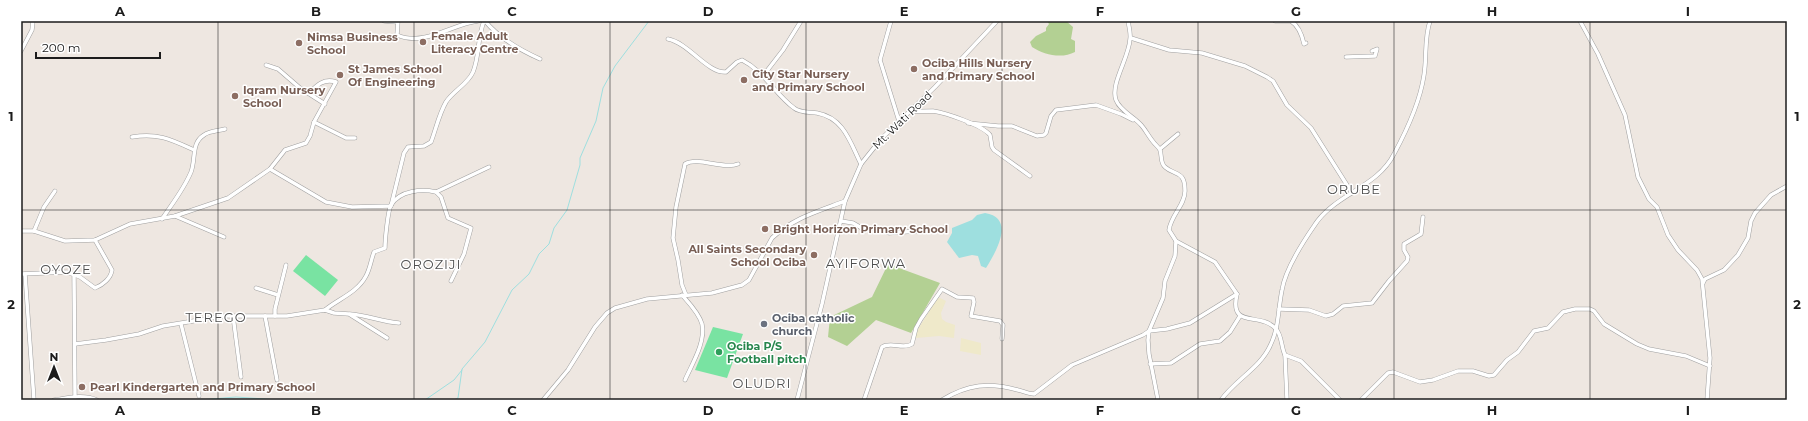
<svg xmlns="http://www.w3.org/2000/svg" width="1808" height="421" font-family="Montserrat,sans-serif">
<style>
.farmland{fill:#efe9ca}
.forest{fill:#b3d093}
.pitch{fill:#79e3a2}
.water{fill:#9edfdf}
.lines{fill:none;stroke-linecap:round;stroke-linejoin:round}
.stream{stroke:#9edfdf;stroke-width:1}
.street-casing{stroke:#a0a0a0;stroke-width:4.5}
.street{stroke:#fff;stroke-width:3.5}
.grid{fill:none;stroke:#1c1c1c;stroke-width:1;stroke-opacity:0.55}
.education-dot{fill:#8d6e63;stroke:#fff;stroke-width:1.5}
.worship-dot{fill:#6b7280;stroke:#fff;stroke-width:1.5}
.leisure-dot{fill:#2e9e5b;stroke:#fff;stroke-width:1.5}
.labels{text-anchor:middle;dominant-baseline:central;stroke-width:3;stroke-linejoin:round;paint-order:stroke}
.education-label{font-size:11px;font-weight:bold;fill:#785e54;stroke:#fff;text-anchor:start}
.street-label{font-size:11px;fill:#1c1c1c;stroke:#fff}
.worship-label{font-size:11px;font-weight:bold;fill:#5b616d;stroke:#fff;text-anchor:start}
.leisure-label{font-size:11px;font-weight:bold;fill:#27864d;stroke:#fff;text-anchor:start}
.quarter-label{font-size:13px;letter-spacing:1px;fill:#4f4f4f;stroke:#fff}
.neatline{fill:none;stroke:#1c1c1c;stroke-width:1.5}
.grid-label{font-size:13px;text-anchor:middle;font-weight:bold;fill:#1c1c1c}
</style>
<rect width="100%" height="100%" fill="#eee7e1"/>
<g class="farmland">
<polygon points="938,297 946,301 941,313 942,319 946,322 955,325 954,338 939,336 916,338 914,337 918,329"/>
<polygon points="961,338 981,343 981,355 960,351"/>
</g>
<g class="forest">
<path d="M1047 21H1066L1073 27 1071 39 1075 41V52C1062 59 1044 55 1032 47L1030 42 1036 36 1046 31V28L1049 24Z"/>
<polygon points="888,264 940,283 911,333 876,320 847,346 828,337 830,317 872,297"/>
</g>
<g class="pitch">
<polygon points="306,255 338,280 325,296 293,271"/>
<polygon points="713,327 743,334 727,378 695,370"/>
</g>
<path class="water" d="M985 213C1016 218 996 252 986 268L981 266 978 256 972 255 959 258 947 242 952 233V228L972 220 977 215Z"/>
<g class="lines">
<g class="stream">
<polyline points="200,400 236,397 279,400"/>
<polyline points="425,400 454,380 462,370"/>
<polyline points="454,400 458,398 462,369 485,342 512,290 529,274 539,254 549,244 554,228 567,210 580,165 580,158 596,121 603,88 615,66 649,21"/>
</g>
<defs>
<g id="street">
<polyline points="384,21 397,22"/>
<path d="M398 21 397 35C424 47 452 24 478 21"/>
<path d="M485 21C499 38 520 50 540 59"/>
<polyline points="891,21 880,60 899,121"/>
<path d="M1128 21C1129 27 1131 34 1130 39 1129 58 1110 84 1116 100 1120 111 1135 117 1142 126 1147 132 1150 139 1156 145 1158 147 1159 148 1160 150 1162 155 1160 163 1165 167 1175 176 1185 170 1185 191 1185 205 1171 215 1169 230L1176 241 1175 256 1165 281 1163 298 1149 331 1148 340 1149 354 1158 400"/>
<polyline points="1275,21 1290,21"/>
<path d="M1291 21C1299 26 1302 35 1304 44L1306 43"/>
<polyline points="1580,21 1598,54 1625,115 1638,177 1649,199 1657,207 1668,235 1678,250 1697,270 1702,279 1710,358 1707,400"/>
<polyline points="1131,38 1169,50 1202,53 1245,66 1267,77 1273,81 1287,105 1311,128 1352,193"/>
<path d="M668 39C689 43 708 74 726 72L737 62 742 60C764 71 775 94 794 108 800 113 810 112 817 113 844 118 850 142 861 164"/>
<polyline points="21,51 32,30 33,21"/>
<polyline points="1346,57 1375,56 1377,49 1372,51"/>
<polyline points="266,65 278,69 300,88 325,104"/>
<polyline points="763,76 783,50 801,21"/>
<path d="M911 112C918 111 926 111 933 111 946 113 982 125 990 135L992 147 994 150 1030 176"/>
<polyline points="314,122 346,138 355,138"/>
<polyline points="968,123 998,126 1012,126 1037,136 1044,135 1046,133 1051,116 1056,110 1096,105 1121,114 1133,120"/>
<path d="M132 137C158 133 170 139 194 150"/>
<polyline points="1160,149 1178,134"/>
<path d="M270 169 326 202 352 207 391 206 404 153 408 147 424 146 431 142C436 129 439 114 446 102 453 91 468 84 473 72 480 55 477 38 484 21"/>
<polyline points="436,192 489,167"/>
<polyline points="175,216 224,237"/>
<path d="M162 219C172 204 184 189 191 172 196 159 191 143 204 135 209 131 218 131 225 129"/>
<polyline points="841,221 853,223 865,230 877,228 889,233 919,231"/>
<polyline points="21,231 34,231 44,207 55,191"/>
<path d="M34 231 65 241 95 240 130 224 175 216 228 198 270 169 285 150 306 143 310 136 314 122 336 82C324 78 317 85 309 93"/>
<path d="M1176 241 1215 262 1237 294C1229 330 1260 311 1276 329 1282 335 1281 347 1285 355L1301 361 1340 400"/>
<path d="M21 274 67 272 80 277 95 288C103 285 111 278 112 270L95 240"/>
<polyline points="25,274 34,400"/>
<polyline points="74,274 75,397"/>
<polyline points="1703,283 1705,279 1724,270 1738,255 1748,238 1751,221 1755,213 1771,195 1787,186"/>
<polyline points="256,288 278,295"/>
<path d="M682 295C689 303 699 313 702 324 706 342 692 364 685 380"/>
<path d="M686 295 682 285 678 260 673 238 676 207 685 164C698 156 723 170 738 164"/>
<polyline points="1279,309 1309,310 1326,316 1333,314 1343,306 1372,303 1389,281 1407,261 1408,257 1404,250 1404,244 1421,234 1423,217"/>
<path d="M325 310C338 299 357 293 366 276 370 269 371 260 374 252L385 248C385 240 388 210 391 205 400 190 422 189 436 192L441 197 448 218 471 228 464 254 451 281"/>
<path d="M350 314C367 315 382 322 399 323"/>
<polyline points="233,316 241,377"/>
<polyline points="265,316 277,380"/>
<polyline points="275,316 275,309 286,265"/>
<polyline points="181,324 199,396"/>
<polyline points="75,344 106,340 139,334 163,326 224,316 287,316 325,310 334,313 349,314 387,338"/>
<polyline points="1285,355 1287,400"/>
<polyline points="1150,364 1171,363 1200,344 1220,341 1230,332 1240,316"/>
<path d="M54 400C68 398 83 394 97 400"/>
<path d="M543 400 568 370 595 327 607 313 615 308 647 299 712 293 742 285 749 280 772 238C793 218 819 211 845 201"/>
<polyline points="797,400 822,304 845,201 861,164 881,139 935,87 997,21"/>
<path d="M864 400 882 347C891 341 903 350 912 344L916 328 921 319 942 289 957 297 973 298 974 302 971 316 1000 321 1003 325 1002 339"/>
<path d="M942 400C968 384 989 382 1018 390 1023 391 1028 394 1034 394L1072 365 1143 335 1149 331 1167 329 1190 323 1237 294"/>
<path d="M1221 400C1235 380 1260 368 1270 346 1279 329 1278 309 1282 290 1285 271 1303 242 1314 226 1334 194 1377 188 1394 154 1407 130 1420 102 1424 75 1427 57 1424 39 1430 21"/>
<polyline points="1361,400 1388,373 1393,372 1420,382 1433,380 1458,371 1473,371 1489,376 1494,375 1507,360 1518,352 1534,331 1548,328 1563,312 1575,309 1590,309 1594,311 1604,324 1637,344 1649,349 1686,356 1710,366"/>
</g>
</defs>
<use href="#street" class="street-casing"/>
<use href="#street" class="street"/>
</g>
<path class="grid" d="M218 21V400M414 21V400M610 21V400M806 21V400M1002 21V400M1198 21V400M1394 21V400M1590 21V400M21 210H1787"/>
<g class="education-dot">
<circle cx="423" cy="42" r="4"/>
<circle cx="299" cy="43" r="4"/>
<circle cx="914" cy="69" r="4"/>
<circle cx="340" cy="75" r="4"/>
<circle cx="744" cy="80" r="4"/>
<circle cx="235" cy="96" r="4"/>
<circle cx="765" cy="229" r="4"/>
<circle cx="814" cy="255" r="4"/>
<circle cx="82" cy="387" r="4"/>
</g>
<circle class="worship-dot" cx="764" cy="324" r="4"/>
<circle class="leisure-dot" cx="719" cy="352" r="4"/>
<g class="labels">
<g class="education-label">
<text x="431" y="36">Female Adult<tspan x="431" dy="13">Literacy Centre</tspan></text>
<text x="307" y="37">Nimsa Business<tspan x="307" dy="13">School</tspan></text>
<text x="922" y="63">Ociba Hills Nursery<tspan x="922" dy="13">and Primary School</tspan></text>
<text x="348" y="69">St James School<tspan x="348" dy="13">Of Engineering</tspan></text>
<text x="752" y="74">City Star Nursery<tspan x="752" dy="13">and Primary School</tspan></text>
<text x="243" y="90">Iqram Nursery<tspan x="243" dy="13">School</tspan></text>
<text x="773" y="229">Bright Horizon Primary School</text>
<text x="806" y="249" text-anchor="end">All Saints Secondary<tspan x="806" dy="13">School Ociba</tspan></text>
<text x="90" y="387">Pearl Kindergarten and Primary School</text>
</g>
<g class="street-label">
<text transform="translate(902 120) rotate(-44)">Mt. Wati Road</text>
</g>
<g class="worship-label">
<text x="772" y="318">Ociba catholic<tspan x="772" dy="13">church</tspan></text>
</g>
<g class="leisure-label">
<text x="727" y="346">Ociba P/S<tspan x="727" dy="13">Football pitch</tspan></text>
</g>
<g class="quarter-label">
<text x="1354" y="189">ORUBE</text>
<text x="866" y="263">AYIFORWA</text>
<text x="431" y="264">OROZIJI</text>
<text x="66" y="269">OYOZE</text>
<text x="216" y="317">TEREGO</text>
<text x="762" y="383">OLUDRI</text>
</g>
</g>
<rect width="1808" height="421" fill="none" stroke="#ffffff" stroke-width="44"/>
<g transform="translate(54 367)" stroke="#ffffff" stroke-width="3" paint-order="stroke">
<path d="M0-3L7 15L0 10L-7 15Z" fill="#1c1c1c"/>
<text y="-6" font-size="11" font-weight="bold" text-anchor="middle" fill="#1c1c1c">N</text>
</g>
<path d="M36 52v6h124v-6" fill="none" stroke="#1c1c1c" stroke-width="2"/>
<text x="42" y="52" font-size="12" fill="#1c1c1c" stroke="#ffffff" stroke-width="3" paint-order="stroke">200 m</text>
<rect x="22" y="22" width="1764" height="377" class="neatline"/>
<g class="grid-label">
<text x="120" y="16">A</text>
<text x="316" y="16">B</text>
<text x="512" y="16">C</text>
<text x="708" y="16">D</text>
<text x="904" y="16">E</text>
<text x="1100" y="16">F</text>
<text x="1296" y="16">G</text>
<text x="1492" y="16">H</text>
<text x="1688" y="16">I</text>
<text x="11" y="121">1</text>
<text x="1797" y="121">1</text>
<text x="11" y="309">2</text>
<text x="1797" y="309">2</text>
<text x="120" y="415">A</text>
<text x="316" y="415">B</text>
<text x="512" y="415">C</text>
<text x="708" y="415">D</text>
<text x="904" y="415">E</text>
<text x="1100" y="415">F</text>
<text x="1296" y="415">G</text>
<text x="1492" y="415">H</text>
<text x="1688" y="415">I</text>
</g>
</svg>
